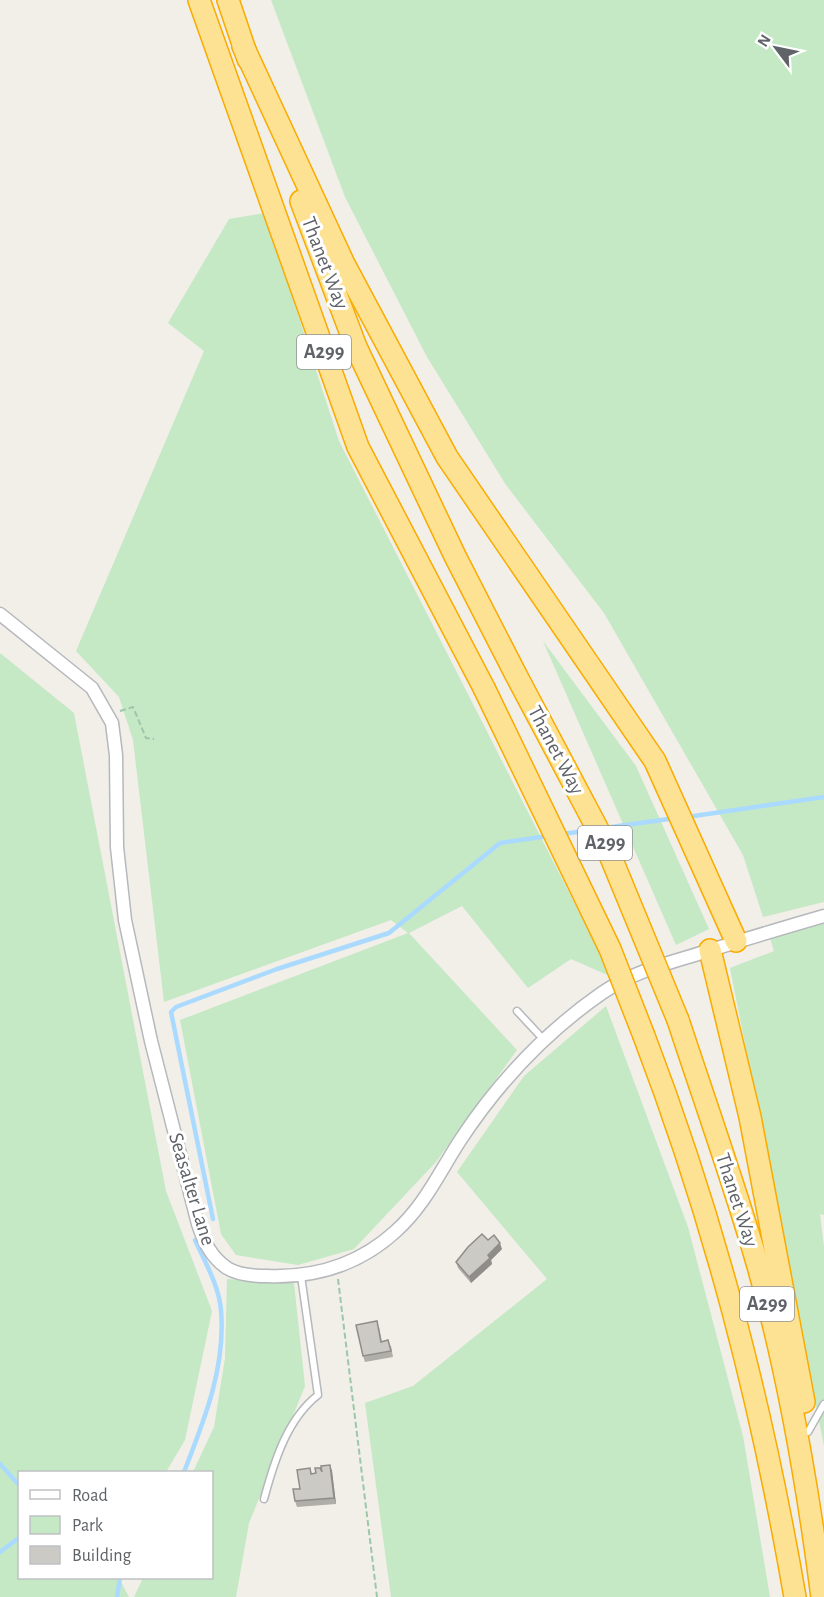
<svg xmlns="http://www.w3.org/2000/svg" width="824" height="1597" font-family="'Alegreya Sans',sans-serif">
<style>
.green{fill:#c5e8c5}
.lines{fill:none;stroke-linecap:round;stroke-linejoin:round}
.stream{stroke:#aadaff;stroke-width:4.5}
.lane-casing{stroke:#b5b8bc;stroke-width:9}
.street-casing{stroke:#b5b8bc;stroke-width:15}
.highway-casing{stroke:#f9ab00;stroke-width:24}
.path{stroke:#9cc7a9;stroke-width:2;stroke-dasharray:6 3;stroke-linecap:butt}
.lane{stroke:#fff;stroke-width:6}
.street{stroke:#fff;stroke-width:12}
.highway{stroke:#fde293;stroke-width:21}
.highway-bridge-casing{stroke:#f9ab00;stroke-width:24;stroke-linecap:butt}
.highway-bridge{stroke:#fde293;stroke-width:21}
.wall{fill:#afaea9}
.shaded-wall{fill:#8f8d8a}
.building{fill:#cccac5;stroke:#8f8d8a;stroke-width:1.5}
.labels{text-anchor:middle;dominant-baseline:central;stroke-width:6;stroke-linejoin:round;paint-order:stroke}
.shield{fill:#fff;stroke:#8f9295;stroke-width:1.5}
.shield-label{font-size:20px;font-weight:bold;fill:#5f6368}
.street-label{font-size:21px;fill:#5f6368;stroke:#fff}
</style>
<rect width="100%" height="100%" fill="#f1efe8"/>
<g class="green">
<polygon points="271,0 824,0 824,902 763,917 743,855 604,613 506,485 427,357 345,197"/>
<polygon points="265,213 339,441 612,977 571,959 528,988 462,906 409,933 517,1050 436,1162 354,1249 298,1265 236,1255 221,1234 180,1020 408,933 391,920 164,1002 133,740 119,697 76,651 204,351 168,323 229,219"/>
<polygon points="543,641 636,766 709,929 676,945"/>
<polygon points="0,653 74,713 166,1191 212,1311 185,1440 166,1472 20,1472 20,1578 119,1578 129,1597 0,1597"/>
<polygon points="824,923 824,1215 820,1214 824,1247 824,1446 730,968 774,951 770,938"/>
<polygon points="606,1006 688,1227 743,1436 770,1597 391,1597 365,1403 413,1386 547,1279 457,1172 524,1076"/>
<polygon points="227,1279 294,1283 305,1386 249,1523 236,1597 134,1597 143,1578 212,1578 212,1472 193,1472 214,1427 225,1358"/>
</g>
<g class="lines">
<g class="stream">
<polyline points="687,817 824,797"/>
<polyline points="604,828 676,818"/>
<polyline points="562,834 593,830"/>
<polyline points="213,1219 171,1012 176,1007 277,969 389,933 500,843 548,836"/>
<polyline points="0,1464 20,1486"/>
<path d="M184 1472C204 1421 226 1367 221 1310 219 1286 205 1262 195 1240"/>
<polyline points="0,1552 20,1537"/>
<polyline points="117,1597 120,1578"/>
</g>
<defs>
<g id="lane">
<polyline points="517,1011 544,1040"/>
<polyline points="808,1432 824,1404"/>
<path d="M264 1499C274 1462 287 1419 318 1395L301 1276"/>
</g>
<path id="street" d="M0 614 92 688 112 723 116 755 117 847 125 920 151 1041 198 1224C204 1242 211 1257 227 1268 238 1275 254 1276 267 1276 315 1278 360 1264 396 1231 425 1205 440 1171 461 1139 498 1083 546 1032 602 993 635 970 673 962 711 950 749 938 786 927 824 916"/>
<g id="highway">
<polyline points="199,0 358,447 484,688"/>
<polyline points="228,0 248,59"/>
<polyline points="243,46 344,264 447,457 655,761 736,941"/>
<polyline points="301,201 356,347 455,556 515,673"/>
<polyline points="710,950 750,1117 804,1402"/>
<path d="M678 1020C703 1096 730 1172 753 1249 787 1362 807 1480 822 1597"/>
<path d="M644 1036C715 1222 761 1401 795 1597"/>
</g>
</defs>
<use href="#lane" class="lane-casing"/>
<use href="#street" class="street-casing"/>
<use href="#highway" class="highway-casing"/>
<g class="path">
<polyline points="120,711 133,707 146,738 154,739"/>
<polyline points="338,1279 377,1597"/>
</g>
<use href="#lane" class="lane"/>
<use href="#street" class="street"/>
<use href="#highway" class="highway"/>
<defs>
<g id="highway-bridge">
<polyline points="515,673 605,843 678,1020"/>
<polyline points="484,688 610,949 644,1036"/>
</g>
</defs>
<use href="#highway-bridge" class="highway-bridge-casing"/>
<use href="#highway-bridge" class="highway-bridge"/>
</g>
<g class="wall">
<polygon points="488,1240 502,1249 491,1260 492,1264 471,1283 458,1268 456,1262"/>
<polygon points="379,1327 382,1342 391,1346 393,1357 365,1362 363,1356"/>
<polygon points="330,1465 332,1471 336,1504 297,1507 295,1501 310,1468 312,1474 322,1472"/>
</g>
<g class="shaded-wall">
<polygon points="500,1243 502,1249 491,1260 492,1264 471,1283 469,1277"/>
<polygon points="330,1465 332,1471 336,1504 334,1498"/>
</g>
<g class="building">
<polygon points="482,1234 488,1240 494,1235 500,1243 488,1255 490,1258 469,1277 456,1262 468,1247"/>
<polygon points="377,1321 381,1342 388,1340 391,1351 363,1356 356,1325"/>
<polygon points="330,1465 334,1498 295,1501 293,1489 300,1489 297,1470 310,1468 311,1474 316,1473 315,1468 320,1468 322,1472 321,1466"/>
</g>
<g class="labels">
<g class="shield">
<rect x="297" y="335" width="54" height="34" rx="4.5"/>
<rect x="578" y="826" width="54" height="34" rx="4.5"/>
<rect x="740" y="1287" width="54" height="34" rx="4.5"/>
</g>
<g class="shield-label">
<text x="324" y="352">A299</text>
<text x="605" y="843">A299</text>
<text x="767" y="1304">A299</text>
</g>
<g class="street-label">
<text transform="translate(325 263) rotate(69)">Thanet Way</text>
<text transform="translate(556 750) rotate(62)">Thanet Way</text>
<text transform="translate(192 1189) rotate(73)">Seasalter Lane</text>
<text transform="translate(737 1200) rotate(72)">Thanet Way</text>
</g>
</g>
<rect x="18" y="1471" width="195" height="108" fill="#ffffff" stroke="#bfc1c3" stroke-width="1.5"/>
<rect x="30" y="1490" width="30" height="9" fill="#ffffff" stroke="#bfc1c3" stroke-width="1.5"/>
<text x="72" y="1501" font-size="18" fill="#5f6368">Road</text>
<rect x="30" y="1516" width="30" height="18" fill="#c5e8c5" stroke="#bfc1c3" stroke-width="1.5"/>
<text x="72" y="1531" font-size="18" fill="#5f6368">Park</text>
<rect x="30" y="1546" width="30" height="18" fill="#cccac5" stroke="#bfc1c3" stroke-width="1.5"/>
<text x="72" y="1561" font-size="18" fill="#5f6368">Building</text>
<g transform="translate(776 48) rotate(302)" stroke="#ffffff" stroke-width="4.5" paint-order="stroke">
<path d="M0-4.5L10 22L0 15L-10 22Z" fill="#5f6368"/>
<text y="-9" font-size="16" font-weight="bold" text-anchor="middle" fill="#5f6368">N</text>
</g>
</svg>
